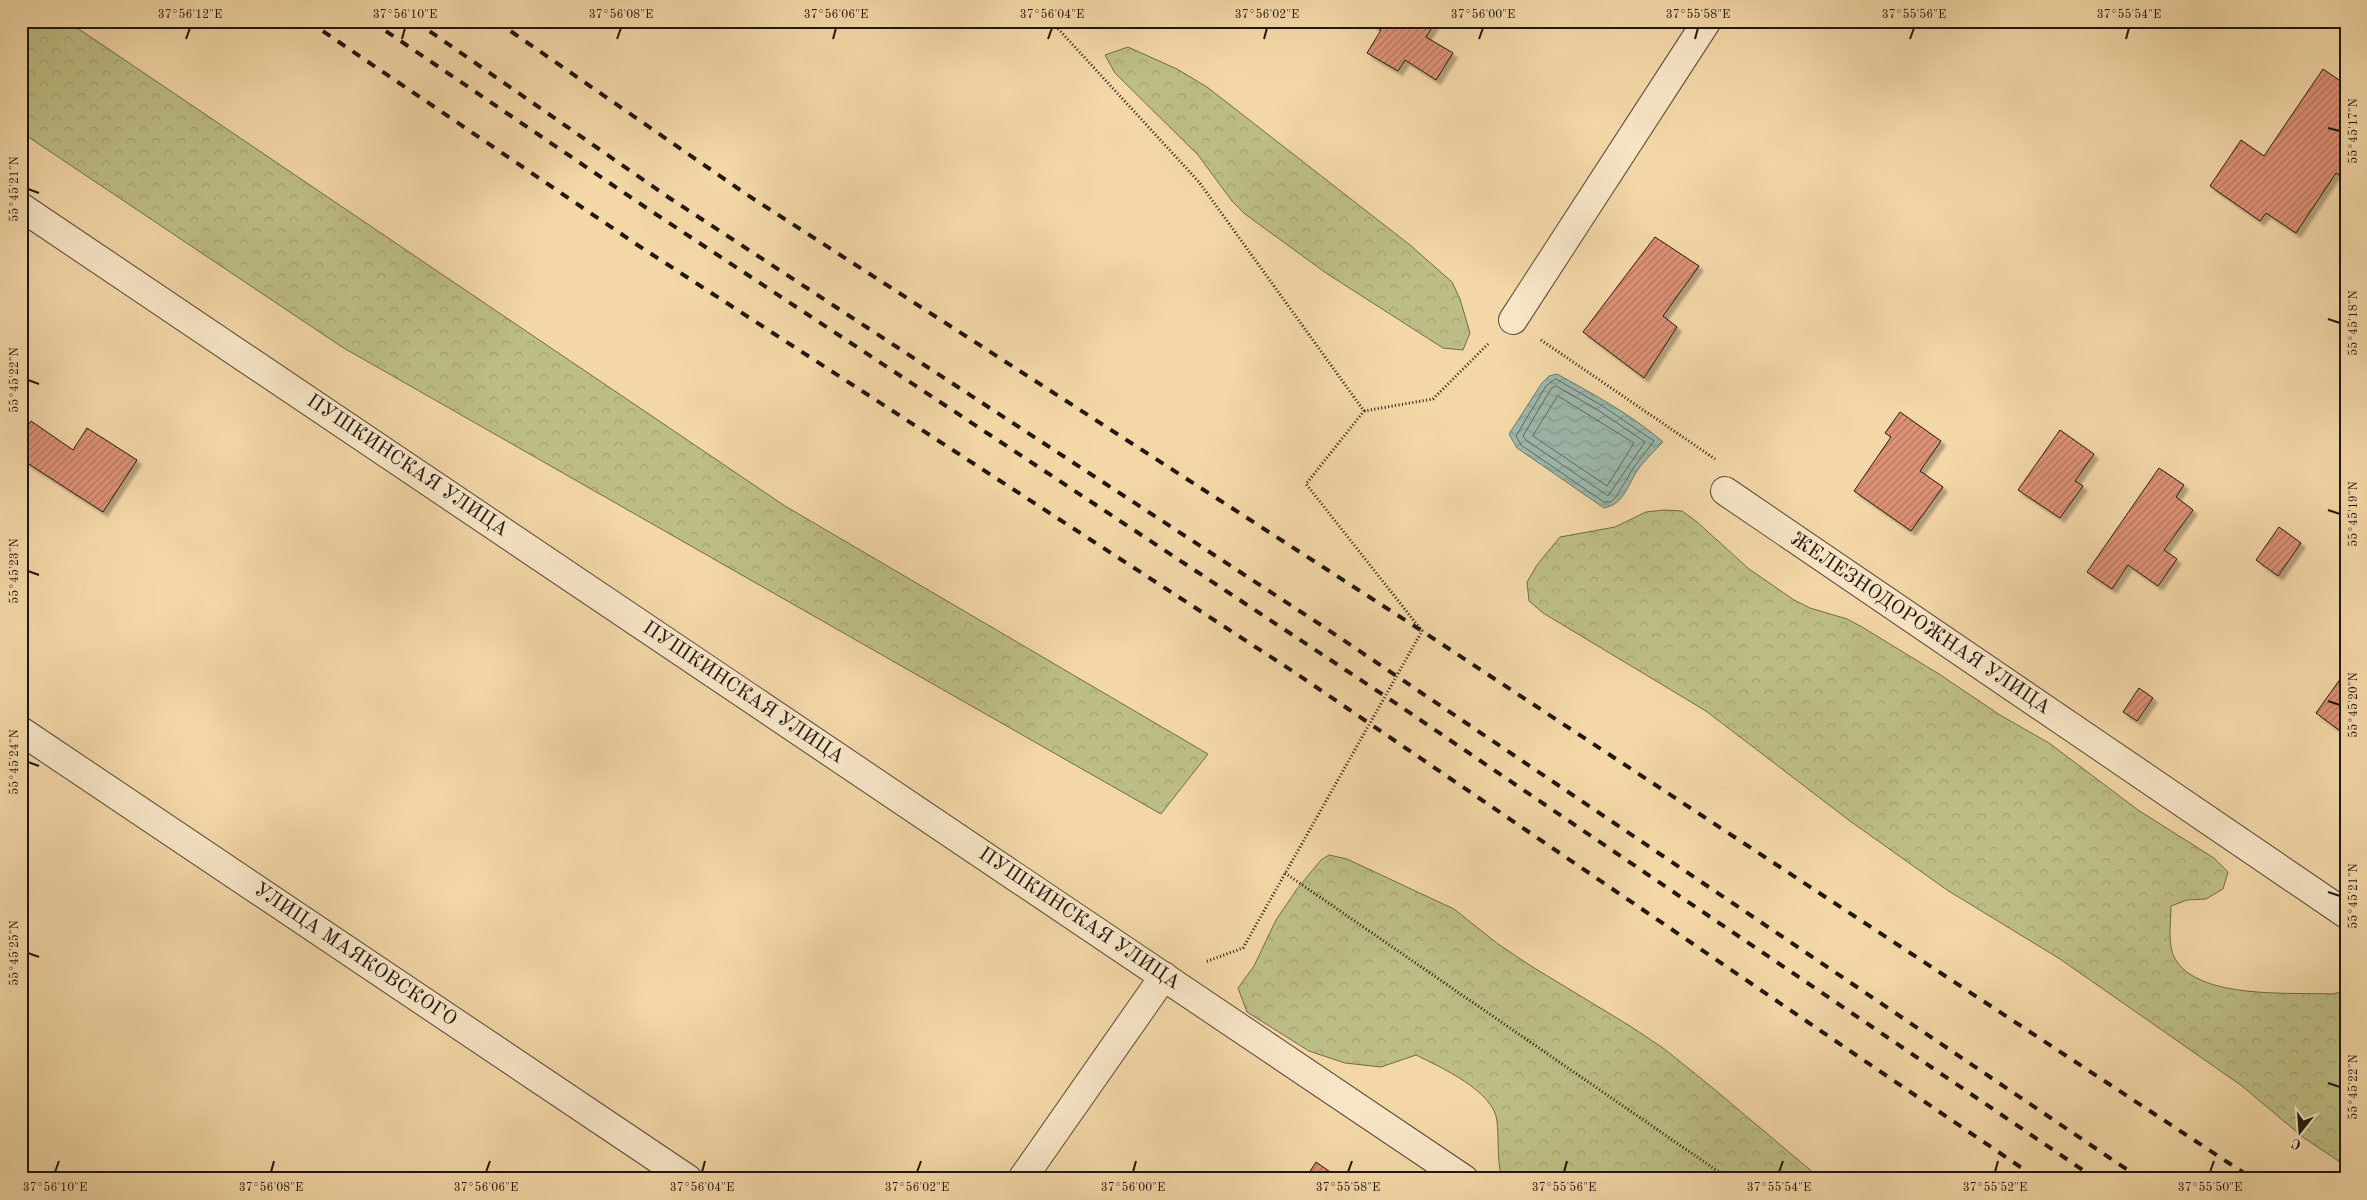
<svg xmlns="http://www.w3.org/2000/svg" width="2367" height="1200" font-family="'Old Standard TT',serif">
<style>
.forest{fill:url(#forest-crowns);stroke:#706a4c}
.water{fill:url(#water-waves);stroke:#6b786e}
.lines{fill:none;stroke-linecap:round;stroke-linejoin:round}
.shore{stroke:#5f685f;stroke-width:1}
.building{fill:url(#building-hatch);stroke:#221712;filter:url(#shadow)}
.minor-casing{stroke:#564737;stroke-width:30}
.path{stroke:#221712;stroke-width:3;stroke-dasharray:1 2.5;stroke-linecap:butt}
.minor{stroke:#f7e5c6;stroke-width:28}
.rail{stroke:#221712;stroke-width:4;stroke-dasharray:9 9;stroke-linecap:butt}
.ticks{fill:none;stroke:#221712;stroke-width:2}
.labels{text-anchor:middle;dominant-baseline:central;stroke-width:4;stroke-linejoin:round;paint-order:stroke}
.street-label{font-size:20px;fill:#221712;stroke:#f7e5c6}
.neatline{fill:none;stroke:#221712;stroke-width:2}
.ticks-label{font-size:12px;text-anchor:middle;fill:#221712}
</style>
<defs>
<pattern id="forest-crowns" width="20" height="18" patternUnits="userSpaceOnUse" patternTransform="scale(1.25)"><rect width="20" height="18" fill="#bdbe85"/><path d="M2 6a3 3 0 1 1 6 0M12 15a3 3 0 1 1 6 0" fill="none" stroke="#a2a372"/></pattern>
<pattern id="water-waves" width="16" height="10" patternUnits="userSpaceOnUse" patternTransform="scale(1.25)"><rect width="16" height="10" fill="#9cb8ac"/><path d="M0 5q4-4 8 0t8 0" fill="none" stroke="#869d93"/></pattern>
<pattern id="building-hatch" width="6" height="6" patternUnits="userSpaceOnUse" patternTransform="scale(1.25)"><rect width="6" height="6" fill="#dd9175"/><path d="M-1 1l2-2M0 6l6-6M5 7l2-2" fill="none" stroke="#b3755f"/></pattern>
<filter id="shadow"><feDropShadow dx="4.5" dy="4.5" stdDeviation="1" flood-color="#0004"/></filter>
</defs>
<rect width="100%" height="100%" fill="#f3d7a7"/>
<filter id="stains"><feTurbulence type="fractalNoise" baseFrequency=".004" numOctaves="4"/><feColorMatrix values="0 0 0 0 .2 0 0 0 0 .09 0 0 0 0 .02 0 0 0 .5 -.17"/></filter>
<radialGradient id="worn" r=".72"><stop offset=".6" stop-color="#630" stop-opacity="0"/><stop offset="1" stop-color="#630" stop-opacity=".3"/></radialGradient>
<g class="forest">
<polygon points="21,21 67,21 785,506 1208,754 1161,814 342,347 21,132"/>
<polygon points="1128,47 1177,69 1207,87 1410,245 1452,282 1460,299 1470,333 1463,350 1443,348 1326,273 1245,214 1232,201 1198,155 1115,73 1105,55"/>
<path d="M1664 510 1682 511 1696 521 1749 569 1794 600 1810 608 1847 619 1862 627 1939 674 2000 715 2049 743 2138 810 2214 858 2228 872 2223 889 2206 899 2187 900 2171 906C2171 922 2167 945 2175 959 2199 1000 2292 992 2332 994L2346 991V1166L2304 1138 2242 1086 2060 959 1947 890 1850 821 1706 711 1543 613 1529 601 1527 582 1537 565 1560 537 1615 527 1646 512Z"/>
<path d="M1329 855 1347 859 1454 909 1498 944 1531 966 1630 1026 1663 1048 1708 1084 1821 1179H1506L1501 1175C1497 1157 1499 1139 1497 1121 1494 1091 1440 1067 1416 1055L1381 1067 1345 1063 1309 1051 1247 1012 1238 988 1254 966 1276 920 1297 889 1321 860Z"/>
</g>
<path class="water" d="M1557 374C1593 394 1631 414 1663 442 1655 450 1646 459 1639 468 1628 483 1625 504 1604 508L1517 448 1509 434 1542 383 1549 376Z"/>
<g class="lines">
<g class="shore">
<polygon points="1556,379 1601,405 1654,441 1634,467 1616,497 1611,502 1604,502 1521,445 1516,436 1546,386"/>
<polygon points="1556,386 1598,410 1645,442 1608,496 1526,440 1523,436 1551,389"/>
<polygon points="1558,396 1634,443 1607,486 1533,436"/>
</g>
</g>
<g class="building">
<polygon points="1367,21 1436,21 1426,37 1453,53 1436,80 1405,60 1398,71 1367,53 1381,30"/>
<polygon points="2323,69 2346,85 2346,180 2336,173 2296,233 2266,213 2260,221 2210,186 2241,140 2264,156"/>
<polygon points="1655,237 1699,266 1663,316 1677,327 1644,378 1583,332"/>
<polygon points="1900,412 1941,441 1920,471 1943,487 1911,531 1854,491 1891,437 1885,433"/>
<polygon points="31,421 73,450 87,428 137,460 103,512 21,459 21,436"/>
<polygon points="2060,430 2094,454 2075,481 2083,486 2060,518 2018,490"/>
<polygon points="2159,468 2184,485 2176,497 2193,510 2164,550 2177,559 2158,586 2128,565 2112,589 2087,572"/>
<polygon points="2279,527 2301,543 2278,576 2256,560"/>
<polygon points="2346,671 2346,729 2343,733 2316,713"/>
<polygon points="2139,688 2153,698 2137,721 2123,712"/>
<polygon points="1316,1162 1340,1179 1305,1179"/>
</g>
<g class="lines">
<defs>
<g id="minor">
<polyline points="21,207 1464,1179"/>
<polyline points="1513,320 1707,21"/>
<polyline points="1725,491 2346,914"/>
<polyline points="21,731 688,1179"/>
<polyline points="1022,1179 1164,976"/>
</g>
</defs>
<use href="#minor" class="minor-casing"/>
<g class="path">
<polyline points="1051,21 1199,182 1364,411 1306,484 1422,631 1243,948 1205,962"/>
<polyline points="1541,340 1715,459"/>
<polyline points="1364,411 1433,399 1488,344"/>
<polyline points="1285,873 1729,1179"/>
</g>
<use href="#minor" class="minor"/>
<g class="rail">
<polyline points="308,21 636,244 1294,672 2038,1179"/>
<polyline points="371,21 648,209 1385,696 2096,1179"/>
<polyline points="415,21 668,197 1324,627 2141,1179"/>
<polyline points="496,21 746,194 1422,631 2253,1179"/>
</g>
</g>
<path class="ticks" d="M186 39 190 28M402 39 405 28M617 39 621 28M833 39 836 28M1048 39 1052 28M1264 39 1267 28M1479 39 1483 28M1695 39 1698 28M1910 39 1914 28M2126 39 2129 28M2328 128 2340 131M28 189 39 193M2328 319 2340 323M28 380 39 384M2328 510 2340 514M28 571 39 575M2328 701 2340 705M28 762 39 766M2328 892 2340 896M28 953 39 957M2328 1083 2340 1087M55 1172 59 1161M271 1172 274 1161M486 1172 490 1161M702 1172 705 1161M917 1172 921 1161M1133 1172 1136 1161M1348 1172 1352 1161M1564 1172 1567 1161M1779 1172 1783 1161M1995 1172 1998 1161M2210 1172 2214 1161"/>
<g class="labels">
<g class="street-label">
<text transform="translate(407 466) rotate(34)">ПУШКИНСКАЯ УЛИЦА</text>
<text transform="translate(1920 624) rotate(34)">ЖЕЛЕЗНОДОРОЖНАЯ УЛИЦА</text>
<text transform="translate(743 693) rotate(34)">ПУШКИНСКАЯ УЛИЦА</text>
<text transform="translate(1079 919) rotate(34)">ПУШКИНСКАЯ УЛИЦА</text>
<text transform="translate(355 955) rotate(34)">УЛИЦА МАЯКОВСКОГО</text>
</g>
</g>
<rect width="2367" height="1200" fill="none" stroke="#f3d7a7" stroke-width="55"/>
<g transform="translate(2300 1132) rotate(197)" stroke="#f7e5c6" stroke-width="4" paint-order="stroke">
<path d="M0-4L9 19L0 12L-9 19Z" fill="#221712"/>
<text y="-8" font-size="14" font-weight="bold" text-anchor="middle" fill="#221712">С</text>
</g>
<rect x="28" y="28" width="2312" height="1144" class="neatline"/>
<g class="ticks-label">
<text x="190" y="18">37°56'12"E</text>
<text x="405" y="18">37°56'10"E</text>
<text x="621" y="18">37°56'08"E</text>
<text x="836" y="18">37°56'06"E</text>
<text x="1052" y="18">37°56'04"E</text>
<text x="1267" y="18">37°56'02"E</text>
<text x="1483" y="18">37°56'00"E</text>
<text x="1698" y="18">37°55'58"E</text>
<text x="1914" y="18">37°55'56"E</text>
<text x="2129" y="18">37°55'54"E</text>
<text transform="translate(2353 131) rotate(-90)" y="4">55°45'17"N</text>
<text transform="translate(14 189) rotate(-90)" y="4">55°45'21"N</text>
<text transform="translate(2353 323) rotate(-90)" y="4">55°45'18"N</text>
<text transform="translate(14 380) rotate(-90)" y="4">55°45'22"N</text>
<text transform="translate(2353 514) rotate(-90)" y="4">55°45'19"N</text>
<text transform="translate(14 571) rotate(-90)" y="4">55°45'23"N</text>
<text transform="translate(2353 705) rotate(-90)" y="4">55°45'20"N</text>
<text transform="translate(14 762) rotate(-90)" y="4">55°45'24"N</text>
<text transform="translate(2353 896) rotate(-90)" y="4">55°45'21"N</text>
<text transform="translate(14 953) rotate(-90)" y="4">55°45'25"N</text>
<text transform="translate(2353 1087) rotate(-90)" y="4">55°45'22"N</text>
<text x="55" y="1191">37°56'10"E</text>
<text x="271" y="1191">37°56'08"E</text>
<text x="486" y="1191">37°56'06"E</text>
<text x="702" y="1191">37°56'04"E</text>
<text x="917" y="1191">37°56'02"E</text>
<text x="1133" y="1191">37°56'00"E</text>
<text x="1348" y="1191">37°55'58"E</text>
<text x="1564" y="1191">37°55'56"E</text>
<text x="1779" y="1191">37°55'54"E</text>
<text x="1995" y="1191">37°55'52"E</text>
<text x="2210" y="1191">37°55'50"E</text>
</g>
<rect width="100%" height="100%" filter="url(#stains)"/>
<rect width="100%" height="100%" fill="url(#worn)"/>
</svg>
